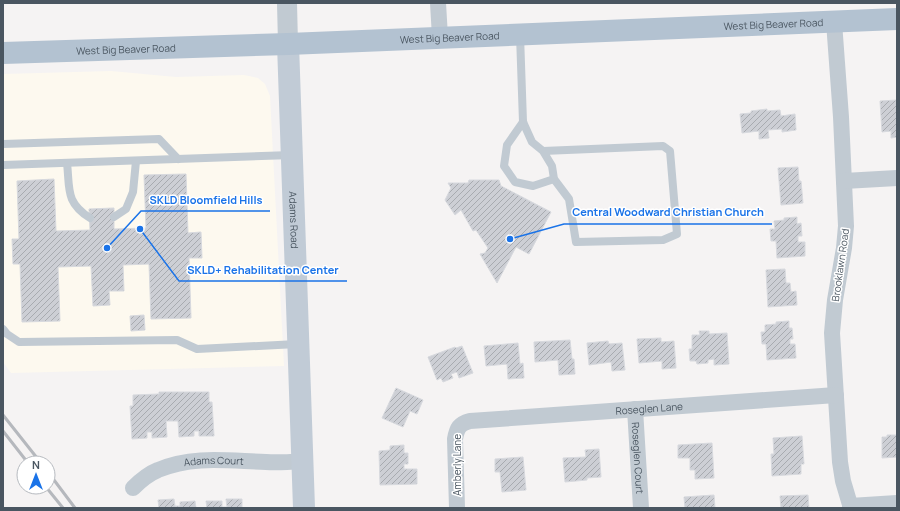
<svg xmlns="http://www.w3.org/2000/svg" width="900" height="511" font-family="Manrope,sans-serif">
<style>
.commercial{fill:#fdf9ef}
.building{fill:url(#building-hatch);stroke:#d7d9de}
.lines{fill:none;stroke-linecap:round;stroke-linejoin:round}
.service{stroke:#c1cad2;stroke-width:8}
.minor{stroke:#c1cad2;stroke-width:16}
.tertiary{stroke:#c1cad2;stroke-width:20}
.secondary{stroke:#c1cbd6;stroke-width:22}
.primary{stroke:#b3c2d1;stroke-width:22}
.rail{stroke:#b5b8bd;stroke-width:3}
.labels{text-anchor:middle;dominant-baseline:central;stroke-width:3;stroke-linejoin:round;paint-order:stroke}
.street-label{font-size:10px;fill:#4a5661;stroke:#fff}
.leader{fill:none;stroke:#1a73e8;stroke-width:1.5}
.callout-dot{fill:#1a73e8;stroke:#fff;stroke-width:1.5}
.callout-label{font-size:11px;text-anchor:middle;font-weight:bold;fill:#1a73e8;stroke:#fff;stroke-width:3;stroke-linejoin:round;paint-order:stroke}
</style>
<defs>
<pattern id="building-hatch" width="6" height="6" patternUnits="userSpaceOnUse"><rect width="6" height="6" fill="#cdcfd5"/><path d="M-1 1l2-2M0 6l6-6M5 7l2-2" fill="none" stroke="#a8abb0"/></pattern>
</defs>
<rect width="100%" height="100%" fill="#f5f3f3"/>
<polygon class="commercial" points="111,71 176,77 244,75 258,78 265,84 270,96 284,366 11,373 3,362 3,74"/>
<g class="building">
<polygon points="897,100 897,137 891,138 891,131 882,132 880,101"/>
<polygon points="767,109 767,111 780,110 781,116 795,114 796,130 782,132 782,129 768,130 769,138 759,139 759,131 742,133 740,114 751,113 751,111"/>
<polygon points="798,167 799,181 801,181 803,203 781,205 778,168"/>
<polygon points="186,174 188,233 201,232 202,258 189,258 191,318 151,319 149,264 123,265 124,291 109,291 110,305 93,306 91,266 58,267 60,321 22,322 20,264 13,264 12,239 19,239 17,181 54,179 56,231 90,230 89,209 114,208 114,229 146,228 144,175"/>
<polygon points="469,180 499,180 501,186 551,212 529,254 516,247 497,283 480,254 485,253 488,248 476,230 473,231 461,210 455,215 445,200 451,188 448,183 468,183"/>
<polygon points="797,217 797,224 801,223 802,236 798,236 798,242 805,242 805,256 777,258 776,241 771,241 770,229 775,229 774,221 784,220 784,218"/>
<polygon points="785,269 786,283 790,283 791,292 796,291 797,305 768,307 766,270"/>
<polygon points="144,315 145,330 131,331 130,316"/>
<polygon points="789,321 789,328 792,328 793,339 790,339 790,344 795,344 796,358 767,360 766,344 762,344 761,332 765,332 765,325 776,324 776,322"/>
<polygon points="699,331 709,331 709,334 727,333 729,364 714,365 714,359 708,360 708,363 697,364 696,361 690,361 689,349 692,349 692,335 700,335"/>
<polygon points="661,338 661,342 674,341 676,368 662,369 662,361 639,363 637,339"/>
<polygon points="570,340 572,359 574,359 575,374 559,375 558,360 535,362 534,342"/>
<polygon points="608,341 609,344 622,343 625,370 612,371 611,362 589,365 587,343"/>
<polygon points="518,343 520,364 523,363 524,378 508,379 507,364 486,366 484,346"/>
<polygon points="462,346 473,373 459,378 457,372 451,374 453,378 443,382 441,378 437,380 428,357 455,347 456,348"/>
<polygon points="396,388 423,400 417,414 410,411 403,427 382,418"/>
<polygon points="159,392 209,392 209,402 212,402 214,436 199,436 199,431 194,431 194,436 179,437 178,421 166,421 167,437 152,438 152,432 147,432 147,438 132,439 130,406 133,406 133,395 159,394"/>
<polygon points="887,435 897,435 897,457 882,458 882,437 887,437"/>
<polygon points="802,436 804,464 801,464 801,474 772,476 771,454 774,454 773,438"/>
<polygon points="712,443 714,478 695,479 695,470 690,470 690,458 678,458 678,445"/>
<polygon points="404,445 404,453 408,453 408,464 404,464 404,469 417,469 417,484 380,485 379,451 390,450 390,446"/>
<polygon points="599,449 601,477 587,478 587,480 565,482 563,458 586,457 585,450"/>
<polygon points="523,457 526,490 502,492 500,472 495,472 495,459"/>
<polygon points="714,495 715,508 685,508 684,497"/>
<polygon points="808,495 809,508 781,508 780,496"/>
<polygon points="174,499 175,506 180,506 180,502 195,501 196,508 159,508 158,500"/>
<polygon points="226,499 242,499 242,508 207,508 206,501 222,501 222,507 227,507"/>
</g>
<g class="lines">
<g class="service">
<polyline points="520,35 523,122 532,142 543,151 663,146 670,151 677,234 663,240 576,242 569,199 554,179 552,166 543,151"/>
<polyline points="523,122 507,145 504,166 515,182 533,186 554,179"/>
<polyline points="3,144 159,139 178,159"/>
<path d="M67 163C70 189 65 202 90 218"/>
<polyline points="3,165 292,155"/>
<polyline points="114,217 126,209 133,192 136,161"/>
<polyline points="3,329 7,334 19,342 177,340 197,349 297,344"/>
</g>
<g class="minor">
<polyline points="438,3 440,37"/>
<polyline points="834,22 841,117 846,226 844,248 835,300 832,333 840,462 843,481 851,508"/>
<polyline points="844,181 897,178"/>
<path id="s1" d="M635 409 641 508"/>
<path id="s2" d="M133 488C140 481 148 474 158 470 193 455 229 461 266 462 278 463 290 462 303 461"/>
<polyline points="850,506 897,503"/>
<path id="s3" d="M457 508 455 439C457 428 459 424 470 421L836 395"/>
</g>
<polyline class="tertiary" points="287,3 288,44"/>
<path class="secondary" id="s4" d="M288 44 304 508"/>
<path class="primary" id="s5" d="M3 53 288 44 897 19"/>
<g class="rail">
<polyline points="3,415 41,463"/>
<polyline points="3,431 28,463"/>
<polyline points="48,472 75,508"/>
<polyline points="46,487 63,508"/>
</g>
</g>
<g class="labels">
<g class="street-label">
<text stroke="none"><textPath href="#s5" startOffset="771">West Big Beaver Road</textPath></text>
<text stroke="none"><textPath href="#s5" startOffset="447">West Big Beaver Road</textPath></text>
<text stroke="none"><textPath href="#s5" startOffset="123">West Big Beaver Road</textPath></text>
<text stroke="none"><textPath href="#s4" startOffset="176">Adams Road</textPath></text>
<text transform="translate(840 265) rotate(-82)">Brooklawn Road</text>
<text stroke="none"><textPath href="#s3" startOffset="274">Roseglen Lane</textPath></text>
<text stroke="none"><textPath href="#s1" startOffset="49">Roseglen Court</textPath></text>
<text stroke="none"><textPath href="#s2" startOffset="88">Adams Court</textPath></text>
<text transform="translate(457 465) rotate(-90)">Amberly Lane</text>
</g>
</g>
<path class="leader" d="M107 248L141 211H270M510 239L564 224H772M140 229L179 281H347"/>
<g class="callout-dot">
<circle cx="107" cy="248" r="4"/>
<circle cx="510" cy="239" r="4"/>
<circle cx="140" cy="229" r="4"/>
</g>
<g class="callout-label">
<text x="206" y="204">SKLD Bloomfield Hills</text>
<text x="668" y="216">Central Woodward Christian Church</text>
<text x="263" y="274">SKLD+ Rehabilitation Center</text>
</g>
<rect width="900" height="511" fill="none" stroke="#4a5661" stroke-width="8"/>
<g transform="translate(36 475)"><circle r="19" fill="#ffffff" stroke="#b7bbc0"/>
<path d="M0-3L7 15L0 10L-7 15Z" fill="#1a73e8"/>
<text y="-6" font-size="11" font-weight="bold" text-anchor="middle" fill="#4a5661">N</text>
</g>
</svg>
